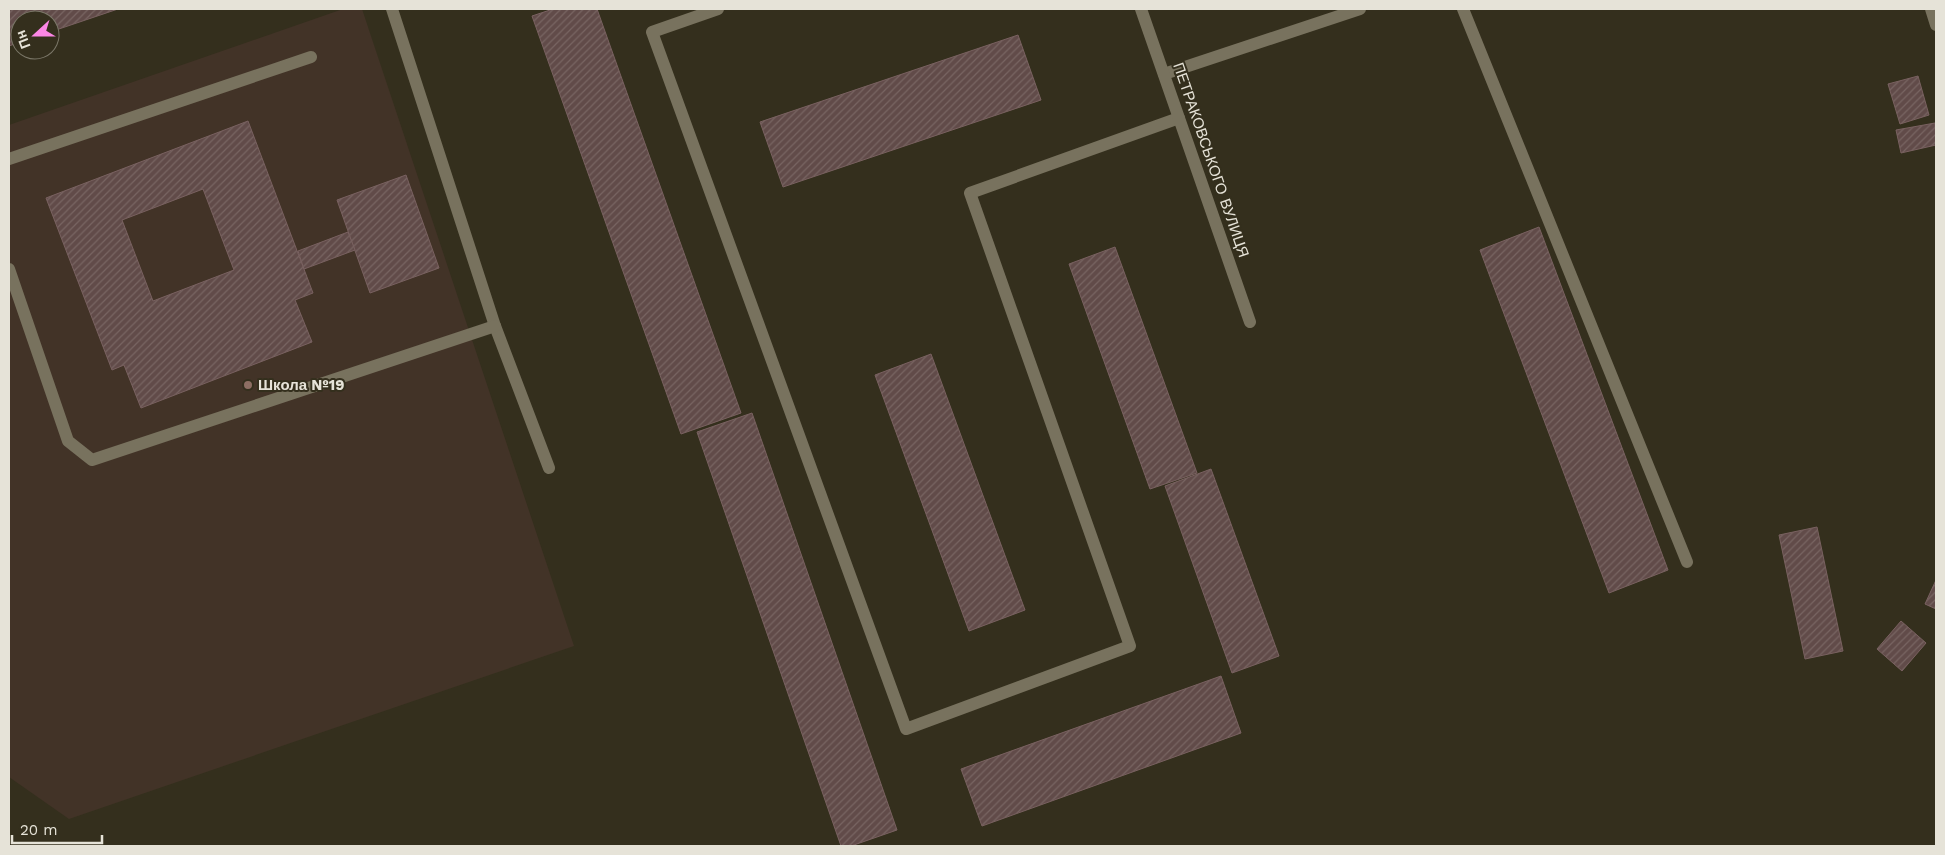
<svg xmlns="http://www.w3.org/2000/svg" width="1945" height="855" font-family="'Work Sans',sans-serif">
<style>
.education{fill:#423327}
.building{fill:url(#building-hatch);stroke:#796160;fill-rule:evenodd}
.lines{fill:none;stroke-linecap:round;stroke-linejoin:round}
.service{stroke:#78725e;stroke-width:12}
.minor{stroke:#78725e;stroke-width:12}
.education-dot{fill:#8d6e63;stroke:#342f1d;stroke-width:2}
.labels{text-anchor:middle;dominant-baseline:central;stroke-width:4;stroke-linejoin:round;paint-order:stroke}
.street-label{font-size:15px;fill:#e6e3d8;stroke:#342f1d}
.poi-label{font-size:15px;font-weight:bold;fill:#e6e3d8;stroke:#342f1d;text-anchor:start}
</style>
<defs>
<pattern id="building-hatch" width="6" height="6" patternUnits="userSpaceOnUse" patternTransform="scale(1.25)"><rect width="6" height="6" fill="#614b49"/><path d="M-1 1l2-2M0 6l6-6M5 7l2-2" fill="none" stroke="#786562"/></pattern>
</defs>
<rect width="100%" height="100%" fill="#342f1d"/>
<polygon class="education" points="343,9 362,9 574,646 69,819 9,777 9,125"/>
<g class="building">
<polygon points="9,9 118,9 50,32 50,20 20,20 20,42 9,46"/>
<polygon points="553,9 597,9 741,413 681,434 532,16"/>
<polygon points="1018,35 1041,100 783,187 760,122"/>
<polygon points="1918,76 1929,115 1900,124 1888,84"/>
<path d="M248 121 313 293 295 300 312 342 141 408 124 365 112 370 46 198ZM203 189 234 270 153 301 122 220Z"/>
<polygon points="1935,123 1936,145 1901,153 1896,130"/>
<polygon points="406,175 439,268 370,293 337,200"/>
<polygon points="1539,227 1668,570 1609,593 1480,250"/>
<polygon points="348,232 355,250 304,269 298,251"/>
<polygon points="1115,247 1197,473 1150,489 1069,264"/>
<polygon points="931,354 1025,610 969,631 875,375"/>
<polygon points="752,413 897,830 851,846 841,846 697,432"/>
<polygon points="1211,469 1279,656 1232,673 1165,486"/>
<polygon points="1817,527 1843,651 1805,659 1779,535"/>
<polygon points="1936,580 1936,609 1925,604"/>
<polygon points="1901,621 1926,643 1902,671 1877,649"/>
<polygon points="1221,676 1241,733 982,826 961,769"/>
</g>
<g class="lines">
<g class="service">
<polyline points="392,9 495,326 549,468"/>
<polyline points="718,9 652,32 906,729 1130,646 970,193 1179,118"/>
<polyline points="1463,9 1687,562"/>
<polyline points="1164,74 1360,9"/>
<polyline points="9,159 311,57"/>
<polyline points="9,269 68,441 92,460 495,326"/>
</g>
<g class="minor">
<polyline points="1141,9 1250,322"/>
<polyline points="1931,9 1936,25"/>
</g>
</g>
<circle class="education-dot" cx="248" cy="385" r="5"/>
<g class="labels">
<g class="street-label">
<text transform="translate(1211 160) rotate(71)">ПЕТРАКОВСЬКОГО ВУЛИЦЯ</text>
</g>
<g class="poi-label">
<text x="258" y="385">Школа №19</text>
</g>
</g>
<rect width="1945" height="855" fill="none" stroke="#e6e3d8" stroke-width="20"/>
<g transform="translate(35 35) rotate(249)"><circle r="24" fill="#342f1d" stroke="#7b7768"/>
<path d="M0-4L9 19L0 12L-9 19Z" fill="#fb86e5"/>
<text y="-8" font-size="14" font-weight="bold" text-anchor="middle" fill="#e6e3d8">Пн</text>
</g>
<path d="M12 835v8h90v-8" fill="none" stroke="#e6e3d8" stroke-width="2.5"/>
<text x="20" y="835" font-size="15" fill="#e6e3d8" stroke="#342f1d" stroke-width="4" paint-order="stroke">20 m</text>
</svg>
